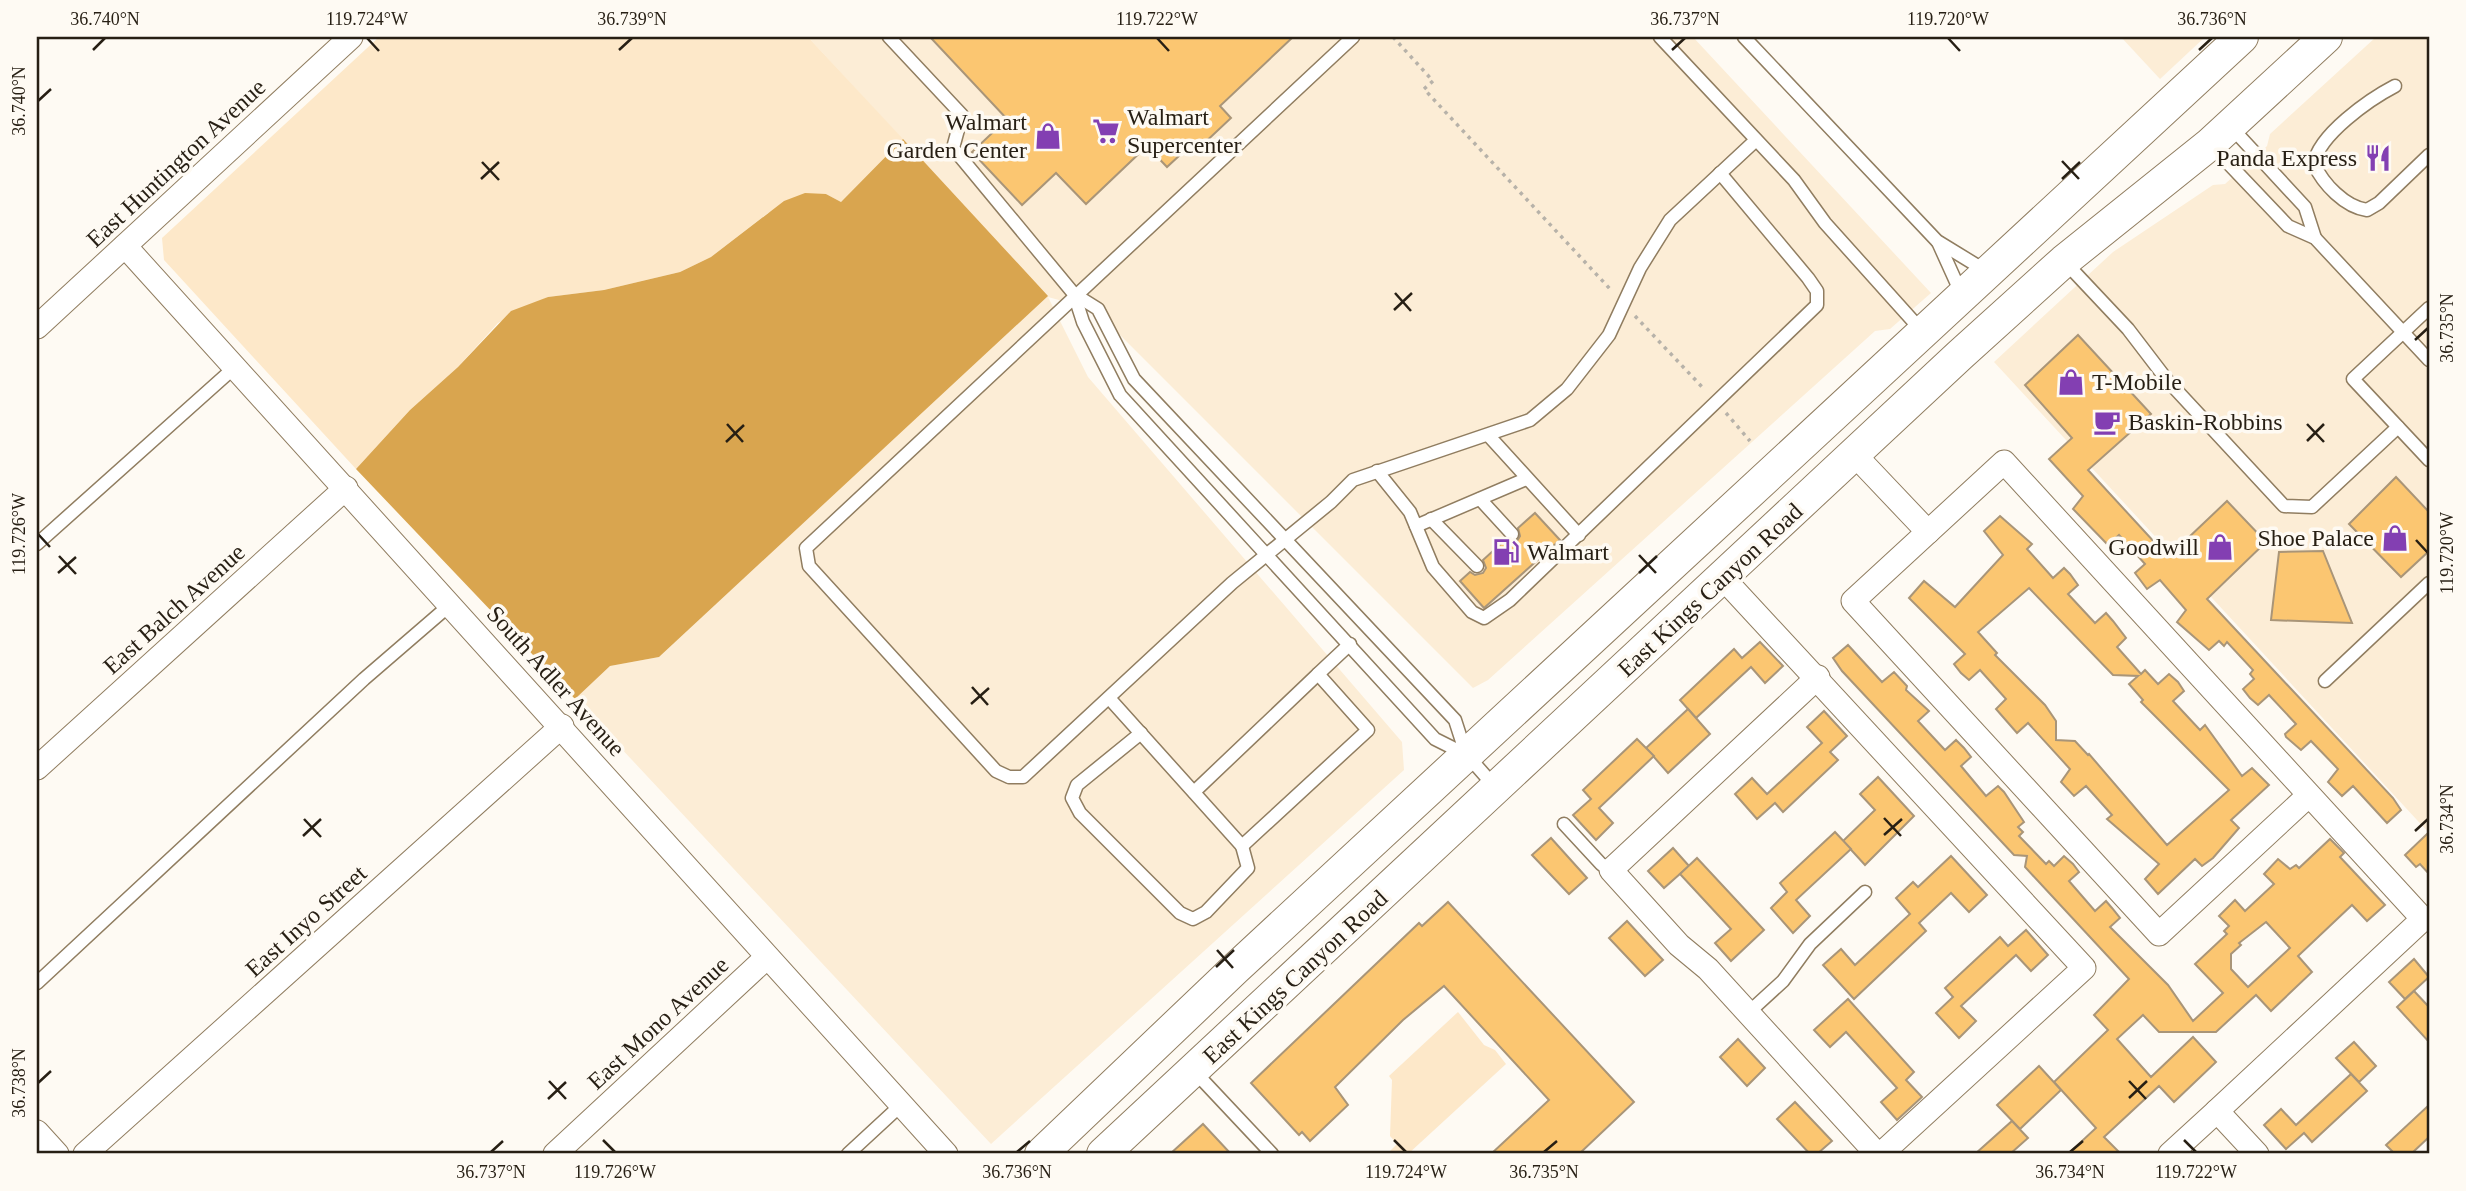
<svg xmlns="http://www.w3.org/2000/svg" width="2466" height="1191" font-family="Georgia,serif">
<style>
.built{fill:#fcedd6}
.green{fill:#fde8c9}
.water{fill:#d9a54f}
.building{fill:#fbc671;stroke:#a99578;stroke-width:2;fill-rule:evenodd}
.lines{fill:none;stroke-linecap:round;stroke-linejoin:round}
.lane-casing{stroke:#907d60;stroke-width:15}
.street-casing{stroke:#907d60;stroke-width:25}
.secondary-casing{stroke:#907d60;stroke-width:34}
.path{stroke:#b7b2a9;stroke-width:3.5;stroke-dasharray:3.5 5;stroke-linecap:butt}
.lane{stroke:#fff;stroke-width:12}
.street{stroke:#fff;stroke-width:23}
.secondary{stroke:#fff;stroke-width:32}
.ticks{fill:none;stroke:#271f14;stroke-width:2.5}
.labels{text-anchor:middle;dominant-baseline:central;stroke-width:7;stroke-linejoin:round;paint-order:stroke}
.poi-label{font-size:24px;fill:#271f14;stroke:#fefaf3;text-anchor:start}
.street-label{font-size:24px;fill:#271f14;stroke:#fefaf3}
.neatline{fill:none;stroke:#271f14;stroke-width:2.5}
.ticks-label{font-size:18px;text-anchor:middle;fill:#271f14}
</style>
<rect width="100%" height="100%" fill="#fefaf3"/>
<g class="built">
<polygon points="808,37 1693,37 1931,293 1890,329 1875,331 1488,680 1473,688 1095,310 1048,297 1088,377 1402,742 1404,770 991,1144 575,699 610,666 659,657 1047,296"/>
<polygon points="2121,37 2205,37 2160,79"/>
<polygon points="2376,37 2429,37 2429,833 1994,362 2113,252 2213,185 2225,184 2267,146 2270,134"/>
</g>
<g class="green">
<polygon points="379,37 808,37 903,139 841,202 826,194 768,213 711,257 680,272 604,290 548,297 498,323 458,367 410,410 356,469 164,260 162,238"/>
<polygon points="1458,1012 1484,1045 1495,1050 1506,1064 1408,1154 1387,1154 1397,1144 1390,1136 1392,1080 1389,1076"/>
</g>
<polygon class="water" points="903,139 1048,296 659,657 610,666 575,699 356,469 410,410 458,367 511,311 548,297 604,290 680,272 711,257 784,201 805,193 826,194 841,202"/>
<g class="building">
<polygon points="930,37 1293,37 1220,106 1231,118 1199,148 1194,142 1167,167 1147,146 1086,204 1056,173 1022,205 972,152 1007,119"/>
<polygon points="2078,335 2151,414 2088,470 2168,557 2227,501 2266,542 2207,599 2393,798 2401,810 2387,823 2353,786 2342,796 2328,782 2338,769 2311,741 2301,750 2286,737 2285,734 2296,724 2269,695 2258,705 2250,698 2243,689 2254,679 2250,674 2253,670 2227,642 2224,646 2219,641 2209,650 2177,622 2186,610 2160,580 2147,589 2135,573 2145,564 2119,535 2108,545 2073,509 2083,496 2049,459 2072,438 2025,385"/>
<polygon points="2396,477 2429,512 2429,551 2401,577 2349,524"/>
<polygon points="1535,513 1560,540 1484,608 1460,581 1470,572 1475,575 1483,573 1486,568 1483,560 1505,540 1517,541 1520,536 1518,528"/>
<path d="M2000 516 2032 544 2027 549 2053 578 2064 568 2070 574 2078 585 2068 594 2095 623 2106 613 2113 621 2126 638 2117 647 2141 674 2145 670 2158 684 2169 674 2178 682 2184 691 2173 701 2200 730 2205 725 2242 776 2252 768 2269 785 2231 820 2239 828 2213 858 2202 866 2195 859 2158 894 2145 879 2159 864 2107 819 2112 815 2086 786 2074 796 2061 782 2070 769 2028 723 2017 733 1996 709 2006 699 1980 670 1969 680 1961 673 1954 664 1965 654 1909 598 1924 581 1955 607 2003 555 1984 531ZM2029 588 2113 675 2138 676 2129 684 2143 700 2141 702 2229 790 2167 845 2089 754 2088 755 2075 741 2056 740V721L2045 705 1995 655 1997 653 1978 632Z"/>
<polygon points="2323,551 2352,623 2271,620 2279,552"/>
<polygon points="1760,642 1783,666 1765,683 1751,667 1696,718 1680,700 1734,649 1742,658"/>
<path d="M1848 645 1882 682 1894 672 1907 686 1906 690 1929 711 1918 721 1945 750 1956 740 1964 748 1971 757 1961 766 1986 796 1998 786 2004 792 2024 822 2018 827 2023 832 2019 836 2046 864 2049 861 2054 866 2064 856 2073 864 2079 872 2069 881 2095 911 2106 901 2112 908 2120 918 2110 927 2168 985 2193 1021 2223 993 2195 964 2227 934 2224 931 2229 926 2219 916 2235 900 2245 911 2274 884 2264 874 2278 859 2290 869 2296 865 2299 868 2330 839 2344 853 2340 857 2385 905 2367 921 2352 905 2298 956 2312 972 2271 1011 2256 995 2216 1032H2159L2143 1015 2117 1039 2151 1077 2193 1037 2216 1062 2174 1102 2159 1086 2104 1137 2121 1154H2068L2096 1128 2054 1082 2108 1030 2094 1015 2129 979 2025 867 2027 856 2014 855 1842 671 1833 658ZM2266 922 2290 948 2248 987 2231 969V954L2241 945 2239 943Z"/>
<polygon points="1688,709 1710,734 1668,773 1646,748"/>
<polygon points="1824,711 1847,736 1830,752 1838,760 1783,812 1775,803 1757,819 1735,794 1752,778 1767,794 1822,743 1807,727"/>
<polygon points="1637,739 1654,756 1599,808 1613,823 1596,840 1573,815 1591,799 1583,790"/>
<polygon points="1878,777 1914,816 1865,865 1843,841 1875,810 1860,794"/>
<polygon points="1835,832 1851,849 1796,900 1810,916 1793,933 1771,908 1787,892 1780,883"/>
<polygon points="2429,832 2429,874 2420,864 2416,867 2405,855"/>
<polygon points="1551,838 1587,878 1569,894 1532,855"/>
<polygon points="1673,848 1689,866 1664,888 1648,871"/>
<polygon points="1951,856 1987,895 1969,912 1951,893 1919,923 1926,931 1854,999 1823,965 1841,949 1855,965 1910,914 1896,898 1913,882 1918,887"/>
<polygon points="1697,858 1764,930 1731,961 1715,943 1731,929 1680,874"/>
<polygon points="1448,902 1634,1102 1579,1154 1491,1154 1549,1100 1444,986 1403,1020 1335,1087 1348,1105 1310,1141 1302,1132 1299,1135 1251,1083 1419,923 1422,926"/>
<polygon points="1627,921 1663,960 1645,976 1609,938"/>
<polygon points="2026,930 2048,955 2031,971 2016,955 1961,1006 1976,1021 1959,1038 1936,1013 1953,997 1945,988 2000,937 2008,946"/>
<polygon points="2414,959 2429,977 2405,999 2389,982"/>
<polygon points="2414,991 2429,1007 2429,1042 2397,1007"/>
<polygon points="1848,999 1914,1072 1906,1080 1922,1097 1897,1120 1881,1102 1897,1088 1846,1032 1830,1047 1814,1030"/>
<polygon points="1738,1039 1765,1068 1747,1086 1720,1057"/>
<polygon points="2354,1042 2376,1066 2359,1082 2336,1058"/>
<polygon points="2039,1066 2061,1090 2020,1129 1997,1105"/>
<polygon points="2351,1074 2367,1091 2312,1142 2304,1133 2286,1149 2264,1125 2281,1109 2296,1125"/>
<polygon points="1795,1102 1832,1141 1817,1154 1810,1154 1777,1119"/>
<polygon points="2429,1105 2429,1137 2411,1154 2395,1154 2386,1145"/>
<polygon points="2012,1121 2028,1138 2010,1154 1975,1154"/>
<polygon points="1203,1124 1231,1154 1170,1154"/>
</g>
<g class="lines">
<defs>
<g id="lane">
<polyline points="889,37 962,115 953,148 1074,294 1098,309 1134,379 1455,720 1465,751"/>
<polyline points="1353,37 806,548 809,566 996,771 1009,777 1023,777 1232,583 1331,502 1353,480 1530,420 1567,389 1609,335 1640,268 1670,220 1756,140"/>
<polyline points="1660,37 1794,180 1825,223 1922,331"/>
<polyline points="1744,37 1937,241 1986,271"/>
<path d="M2395 86C2370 99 2318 135 2314 164 2323 184 2345 207 2367 210L2379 203 2429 155"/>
<polyline points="2230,126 2305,207 2315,238"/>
<polyline points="2210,144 2288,226 2315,238 2429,360"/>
<polyline points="1938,242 1962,295"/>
<polyline points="2064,261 2128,329 2167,380 2284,506 2312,507 2398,427"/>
<polyline points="1074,294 1083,322 1120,395 1435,739 1467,755 1496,788"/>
<polyline points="2429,308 2353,379 2429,460"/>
<polyline points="1489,436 1579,535"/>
<polyline points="1377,471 1410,512 1433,567 1472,612 1484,618 1510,600 1817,305 1817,291 1808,278 1720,173"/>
<polyline points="1480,499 1512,534"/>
<polyline points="1431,519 1477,566"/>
<polyline points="1416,526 1526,479"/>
<polyline points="37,544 235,367"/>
<polyline points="2325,681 2429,583"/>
<polyline points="1109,698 1242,846 1368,730 1318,674 1350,644"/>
<polyline points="1141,733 1077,785 1072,798 1080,813 1180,913 1193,919 1206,912 1248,868 1242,846"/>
<polyline points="1194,792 1318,674"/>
<polyline points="1564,824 1601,864 1611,870"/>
<polyline points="37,983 364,679 451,604"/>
<polyline points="1748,1013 1783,981 1810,944 1865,892"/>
<polyline points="1194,1071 1272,1154"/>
<polyline points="848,1154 900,1106"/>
</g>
<g id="street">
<polyline points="125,246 946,1154"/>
<polyline points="37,327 351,37"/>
<polyline points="1854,454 1928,532"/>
<polyline points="1723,578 2084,968 1881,1154"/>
<polyline points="1818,677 1611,870 1679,945 1708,969 1877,1154"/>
<polyline points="37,768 346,488"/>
<polyline points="37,1132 57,1154"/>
<polyline points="85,1154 562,726"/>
<polyline points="555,1154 766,958"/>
<polyline points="2170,1154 2217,1111"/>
<polyline points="2257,1154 2217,1111 2423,919 2004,462 1853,601 2159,934 2309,795"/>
</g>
<g id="secondary">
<polyline points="1041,1154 1235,969 2242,37"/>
<polyline points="1103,1154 1960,355 2064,261 2210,144 2326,37"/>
</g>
</defs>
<use href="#lane" class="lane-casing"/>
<use href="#street" class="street-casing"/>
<use href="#secondary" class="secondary-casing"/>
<g class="path">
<polyline points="1393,37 1433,81 1424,89 1611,290"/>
<polyline points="1635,316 1704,389"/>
<polyline points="1726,413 1750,441"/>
</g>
<use href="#lane" class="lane"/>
<use href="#street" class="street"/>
<use href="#secondary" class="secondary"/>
</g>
<path class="ticks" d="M367 38 379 51M1157 38 1169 51M1948 38 1960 51M93 50 105 38M619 50 632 38M1672 50 1685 38M2199 50 2212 38M38 101 51 89M2062 161 2079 179M482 162 499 180M481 179 499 162M2062 179 2080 162M1395 293 1411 311M1394 310 1412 293M2415 340 2428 328M727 424 743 442M2307 424 2324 442M2307 441 2324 424M726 442 744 425M38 534 50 547M2416 540 2428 553M1639 555 1656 573M59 556 76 574M58 573 76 557M1639 573 1657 556M972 687 988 705M971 704 989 688M1884 818 1901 836M304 819 321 837M2415 831 2428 819M1884 835 1902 819M303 836 321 819M1217 950 1233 968M1216 967 1234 950M549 1081 566 1099M2129 1081 2146 1099M38 1083 51 1071M2129 1098 2147 1081M548 1099 566 1082M603 1140 615 1152M1394 1140 1406 1152M2184 1140 2196 1152M491 1152 503 1141M1017 1152 1030 1141M1544 1152 1557 1141M2070 1152 2083 1141"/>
<defs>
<symbol id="supermarket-bare" viewBox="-9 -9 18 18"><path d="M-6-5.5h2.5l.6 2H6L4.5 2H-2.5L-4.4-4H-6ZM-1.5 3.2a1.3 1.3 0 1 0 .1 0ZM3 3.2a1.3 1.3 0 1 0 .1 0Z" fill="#833fb2" stroke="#fefaf3" stroke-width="2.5" paint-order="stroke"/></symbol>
<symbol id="shop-bare" viewBox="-9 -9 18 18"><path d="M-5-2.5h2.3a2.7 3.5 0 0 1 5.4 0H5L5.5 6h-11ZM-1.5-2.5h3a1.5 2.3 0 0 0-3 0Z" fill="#833fb2" stroke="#fefaf3" stroke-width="2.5" paint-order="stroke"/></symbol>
<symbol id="restaurant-bare" viewBox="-9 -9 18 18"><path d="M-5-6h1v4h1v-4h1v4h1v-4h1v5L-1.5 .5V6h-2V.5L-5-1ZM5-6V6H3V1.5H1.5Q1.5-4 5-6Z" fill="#833fb2" stroke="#fefaf3" stroke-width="2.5" paint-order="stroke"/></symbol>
<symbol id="cafe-bare" viewBox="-9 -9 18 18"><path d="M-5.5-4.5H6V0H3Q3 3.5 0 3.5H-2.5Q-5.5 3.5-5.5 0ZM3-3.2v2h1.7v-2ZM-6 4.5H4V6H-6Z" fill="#833fb2" stroke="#fefaf3" stroke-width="2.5" paint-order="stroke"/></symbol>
<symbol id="fuel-bare" viewBox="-9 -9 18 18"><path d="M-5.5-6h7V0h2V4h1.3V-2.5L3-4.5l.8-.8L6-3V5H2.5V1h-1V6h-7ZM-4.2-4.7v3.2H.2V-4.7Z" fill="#833fb2" stroke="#fefaf3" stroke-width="2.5" paint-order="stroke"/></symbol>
</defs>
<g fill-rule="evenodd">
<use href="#supermarket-bare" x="1087" y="112" width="38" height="38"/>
<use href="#shop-bare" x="1029" y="117" width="38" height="38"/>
<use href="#restaurant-bare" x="2359" y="139" width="38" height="38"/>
<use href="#shop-bare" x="2052" y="363" width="38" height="38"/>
<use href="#cafe-bare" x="2088" y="403" width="38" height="38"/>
<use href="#shop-bare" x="2376" y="519" width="38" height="38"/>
<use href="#shop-bare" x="2201" y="528" width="38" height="38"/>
<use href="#fuel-bare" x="1487" y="533" width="38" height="38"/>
</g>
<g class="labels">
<g class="poi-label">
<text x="1127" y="117">Walmart<tspan x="1127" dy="28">Supercenter</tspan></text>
<text x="1027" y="122" text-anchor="end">Walmart<tspan x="1027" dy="28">Garden Center</tspan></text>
<text x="2357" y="158" text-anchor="end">Panda Express</text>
<text x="2092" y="382">T-Mobile</text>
<text x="2128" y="422">Baskin-Robbins</text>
<text x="2374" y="538" text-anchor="end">Shoe Palace</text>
<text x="2199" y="547" text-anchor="end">Goodwill</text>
<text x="1527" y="552">Walmart</text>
</g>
<g class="street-label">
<text transform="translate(176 163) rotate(-43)">East Huntington Avenue</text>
<text transform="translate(1710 590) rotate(-43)">East Kings Canyon Road</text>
<text transform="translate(174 609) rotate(-42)">East Balch Avenue</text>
<text transform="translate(556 681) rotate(48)">South Adler Avenue</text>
<text transform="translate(306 921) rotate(-42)">East Inyo Street</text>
<text transform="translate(1295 977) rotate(-43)">East Kings Canyon Road</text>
<text transform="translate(658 1023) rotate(-43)">East Mono Avenue</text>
</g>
</g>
<rect width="2466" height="1191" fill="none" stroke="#fefaf3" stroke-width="77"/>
<rect x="38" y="38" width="2390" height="1114" class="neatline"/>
<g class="ticks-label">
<text x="105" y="25">36.740°N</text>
<text x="367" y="25">119.724°W</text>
<text x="632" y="25">36.739°N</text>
<text x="1157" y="25">119.722°W</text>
<text x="1685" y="25">36.737°N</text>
<text x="1948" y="25">119.720°W</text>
<text x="2212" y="25">36.736°N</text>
<text transform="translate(19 101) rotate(-90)" y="6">36.740°N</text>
<text transform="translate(2447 328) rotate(-90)" y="6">36.735°N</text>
<text transform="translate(19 534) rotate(-90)" y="6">119.726°W</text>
<text transform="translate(2447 553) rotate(-90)" y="6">119.720°W</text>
<text transform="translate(2447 819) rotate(-90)" y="6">36.734°N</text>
<text transform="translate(19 1083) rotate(-90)" y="6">36.738°N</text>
<text x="491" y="1178">36.737°N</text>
<text x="615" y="1178">119.726°W</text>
<text x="1017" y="1178">36.736°N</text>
<text x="1406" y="1178">119.724°W</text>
<text x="1544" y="1178">36.735°N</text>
<text x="2070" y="1178">36.734°N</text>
<text x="2196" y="1178">119.722°W</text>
</g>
</svg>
